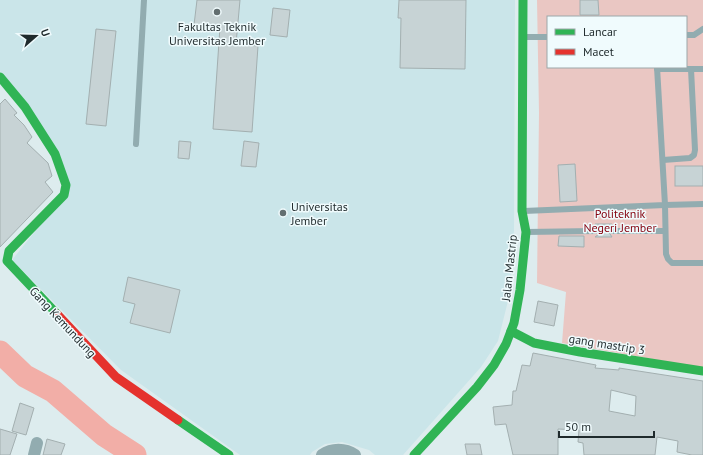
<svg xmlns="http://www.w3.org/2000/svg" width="703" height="455" font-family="'PT Sans',sans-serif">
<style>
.built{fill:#cae5e9}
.green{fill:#eac7c3;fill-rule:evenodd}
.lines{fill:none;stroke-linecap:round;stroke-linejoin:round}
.river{stroke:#f2aea7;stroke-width:23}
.building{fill:#c7d3d5;stroke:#a3afb0;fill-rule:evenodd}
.lane{stroke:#92acb0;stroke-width:6}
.street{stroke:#92acb0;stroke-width:12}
.fast{stroke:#30b455;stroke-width:9}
.jam{stroke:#e5322d;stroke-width:9}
.poi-dot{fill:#626e70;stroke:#f0fbfd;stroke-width:1.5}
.labels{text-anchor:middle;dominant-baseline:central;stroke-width:3;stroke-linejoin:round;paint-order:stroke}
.poi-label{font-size:12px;fill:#1f2a2c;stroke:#f0fbfd}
.park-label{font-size:12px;fill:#85000e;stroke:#f0fbfd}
.street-label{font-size:12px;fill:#1f2a2c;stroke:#f0fbfd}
</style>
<rect width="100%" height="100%" fill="#ddecee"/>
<polygon class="built" points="0,0 515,0 514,230 509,297 498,341 481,367 403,455 375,455 369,450 342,442 325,444 312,452 310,455 240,455 121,370 12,260 70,188 0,71"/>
<path class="green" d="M537 0H703V368L562 343 566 292 537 283 539 113ZM548 17H686V67H548Z"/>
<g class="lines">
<polyline class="river" points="0,352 25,376 53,391 104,435 135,455"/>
</g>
<g class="building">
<polygon points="197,0 240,0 236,44 258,46 252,132 213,129 220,27 194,25"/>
<polygon points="399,0 466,0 465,69 400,68 401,18 398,18"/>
<polygon points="580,0 598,0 599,15 580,15"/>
<polygon points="273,8 290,10 287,37 270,35"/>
<polygon points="96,29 116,31 106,126 86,124"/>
<polygon points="5,99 17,113 14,115 24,125 32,137 27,143 48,163 52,176 45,182 53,192 0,247 0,104"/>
<polygon points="179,141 191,142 189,159 178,158"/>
<polygon points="244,141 259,143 256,167 241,166"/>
<polygon points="575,164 577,201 560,202 558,165"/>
<rect x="675" y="166" width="28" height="20"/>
<polygon points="595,224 612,224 612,226 608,228 608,231 612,237 595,237 599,234 599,231 598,227 595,226"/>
<polygon points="559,236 584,236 584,247 558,246"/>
<polygon points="128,277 180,290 170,333 130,323 135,304 123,301"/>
<polygon points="538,301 558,305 554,326 534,322"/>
<path d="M533 353 596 365 595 368 619 370V368L703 381V455H692L677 452 678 441 657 437 655 455H584L583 443 578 442 579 430 558 429V455H513L506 424 495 425 493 407 512 405 513 391H516L522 365 530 366ZM611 390 636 396 635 416 609 411Z"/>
<polygon points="20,403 34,408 26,435 12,431"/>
<polygon points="0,429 17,434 10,455 0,455"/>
<polygon points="47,439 65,444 61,455 43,455"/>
<polygon points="465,444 480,444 482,455 467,455"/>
</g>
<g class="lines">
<g class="lane">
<polyline points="686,35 694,35 703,29"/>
<polyline points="524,37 548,37"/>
<polyline points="657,69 703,69"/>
<polyline points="136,144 144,0"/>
<polyline points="663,160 690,158 694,155 695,150 691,69"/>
<polyline points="703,204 665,205 666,254 668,259 672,263 703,263"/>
<polyline points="524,211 665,205 657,67"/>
<polyline points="612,231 665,231"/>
<polyline points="526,232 595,231"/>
</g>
<g class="street">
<polyline points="34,455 37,443"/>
<path d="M322 455C332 448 345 448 355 455"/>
</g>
<g class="fast">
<polyline points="0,77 25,107 55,154 66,185 64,195 9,251 7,261 57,314"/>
<polyline points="511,331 534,343 580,352 703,371"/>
<polyline points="178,420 229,455"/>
<polyline points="414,455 477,387 494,365 506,344 514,323 520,290 526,232 522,211 523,0"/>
</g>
<polyline class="jam" points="57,314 116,377 178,420"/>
</g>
<g class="poi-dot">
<circle cx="217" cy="12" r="4"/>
<circle cx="283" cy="213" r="4"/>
</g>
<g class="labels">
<g class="poi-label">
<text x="217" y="26">Fakultas Teknik<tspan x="217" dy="14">Universitas Jember</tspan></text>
<text x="291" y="206" text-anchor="start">Universitas<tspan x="291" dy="14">Jember</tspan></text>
</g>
<g class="park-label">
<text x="620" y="213">Politeknik<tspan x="620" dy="14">Negeri Jember</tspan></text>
</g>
<g class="street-label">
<text transform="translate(509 268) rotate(-84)">Jalan Mastrip</text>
<text transform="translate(63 322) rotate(47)">Gang Kemundung</text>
<text transform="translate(607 344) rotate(9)">gang mastrip 3</text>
</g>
</g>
<rect x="547" y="16" width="140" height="52" fill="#f0fbfd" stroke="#9ca7a9"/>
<rect x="555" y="29" width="20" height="6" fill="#30b455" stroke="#9ca7a9"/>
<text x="583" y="36" font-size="12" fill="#1f2a2c">Lancar</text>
<rect x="555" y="49" width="20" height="6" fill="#e5322d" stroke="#9ca7a9"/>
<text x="583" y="56" font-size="12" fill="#1f2a2c">Macet</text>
<g transform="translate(36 36) rotate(70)" stroke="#f0fbfd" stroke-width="3" paint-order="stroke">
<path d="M0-3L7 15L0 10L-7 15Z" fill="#1f2a2c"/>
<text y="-6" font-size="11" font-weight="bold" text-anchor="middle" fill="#1f2a2c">U</text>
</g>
<path d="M559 431v6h95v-6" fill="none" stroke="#1f2a2c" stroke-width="2"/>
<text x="565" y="431" font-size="12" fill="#1f2a2c" stroke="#f0fbfd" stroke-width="3" paint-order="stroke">50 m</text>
</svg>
